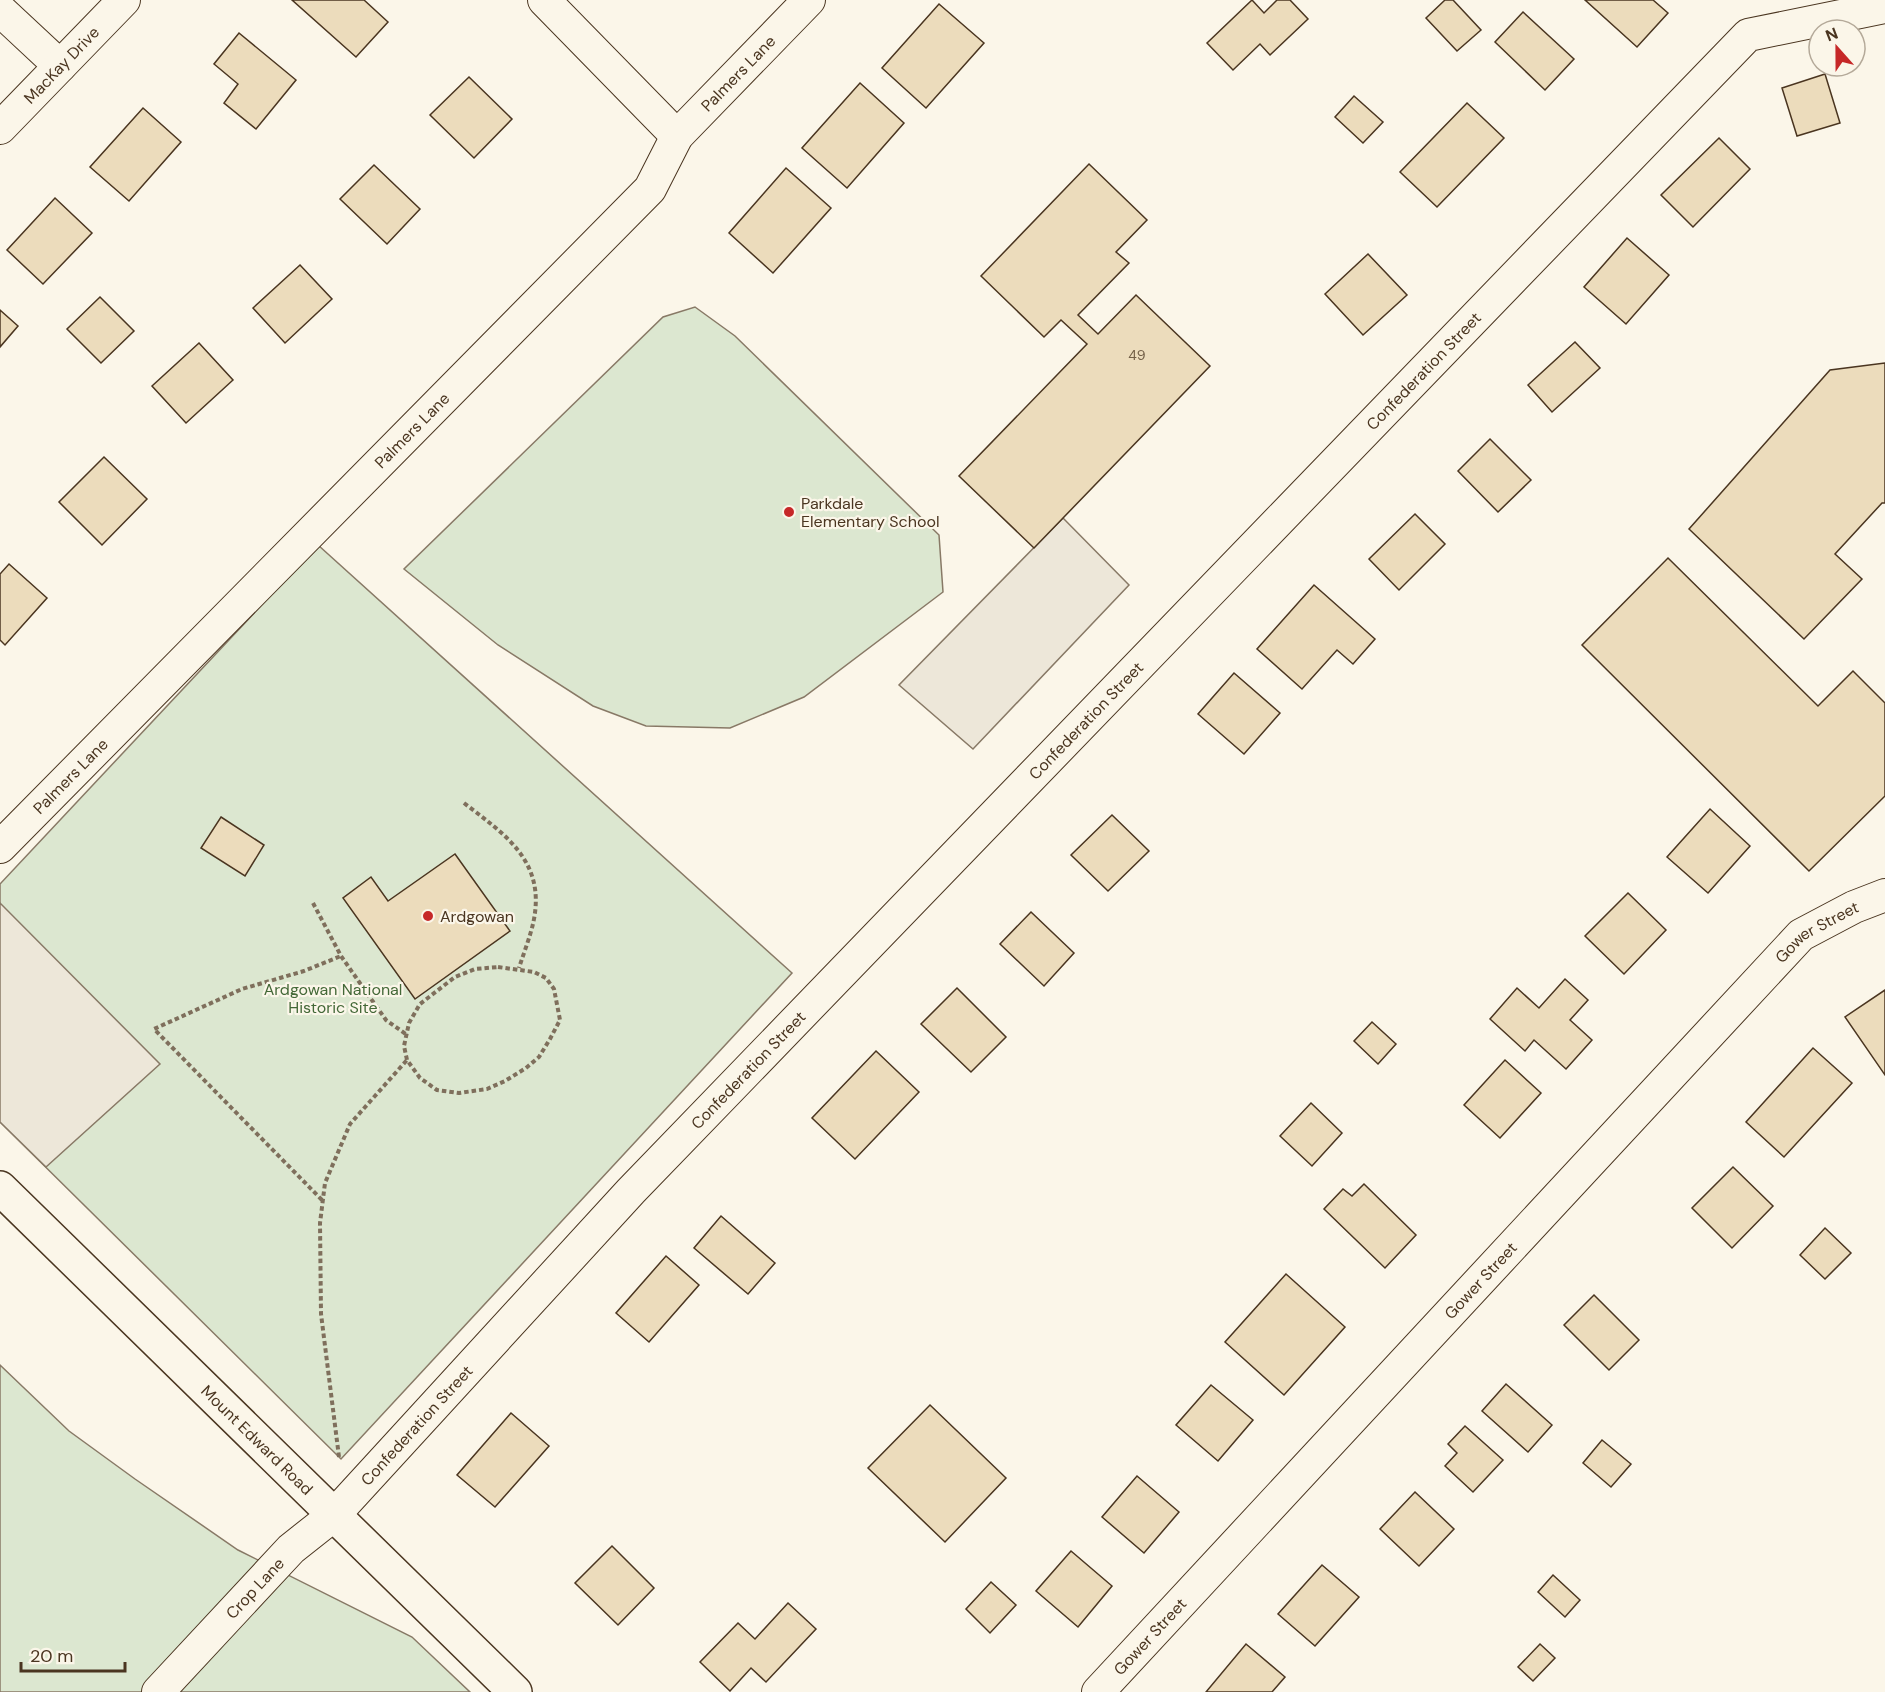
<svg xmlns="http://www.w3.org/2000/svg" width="1885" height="1692" font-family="'DM Sans',sans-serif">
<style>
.green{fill:#dce7d0;stroke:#887966;stroke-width:1.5}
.parking{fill:#ede7d9;stroke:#887966;stroke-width:1.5}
.building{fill:#ecdcbc;stroke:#4a3520;stroke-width:1.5}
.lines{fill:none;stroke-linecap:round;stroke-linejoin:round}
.minor-casing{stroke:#4a3520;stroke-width:34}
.tertiary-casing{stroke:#4a3520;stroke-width:36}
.path{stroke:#7f6f5c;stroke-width:4;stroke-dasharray:4.5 3;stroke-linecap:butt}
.minor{stroke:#fbf6e9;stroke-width:32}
.tertiary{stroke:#fbf6e9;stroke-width:33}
.poi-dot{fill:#c62828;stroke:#fbf6e9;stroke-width:2}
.labels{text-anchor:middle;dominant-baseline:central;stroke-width:4.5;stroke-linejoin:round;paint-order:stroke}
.number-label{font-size:14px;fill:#725f47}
.street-label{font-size:16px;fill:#4a3520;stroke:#fbf6e9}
.poi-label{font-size:16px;fill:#4a3520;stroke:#fbf6e9;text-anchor:start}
.park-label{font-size:16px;fill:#436837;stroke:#fbf6e9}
</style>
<rect width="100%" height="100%" fill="#fbf6e9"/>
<g class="green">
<polygon points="695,307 735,336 939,535 943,592 804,697 730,728 646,726 593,706 498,645 404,569 663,317"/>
<polygon points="318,545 792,973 341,1459 0,1122 0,884"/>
<polygon points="0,1365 69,1431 135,1479 238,1550 412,1637 470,1692 0,1692"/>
</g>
<g class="parking">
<polygon points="1063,518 1129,585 973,749 899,685"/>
<polygon points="0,903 160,1064 46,1167 0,1122"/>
</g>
<g class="building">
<polygon points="292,0 364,0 388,22 356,57"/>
<polygon points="1252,0 1264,13 1277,0 1290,0 1308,19 1270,55 1260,44 1233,70 1207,43"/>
<polygon points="1445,0 1453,0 1481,30 1457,51 1426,18"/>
<polygon points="1585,0 1653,0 1668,13 1637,47"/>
<polygon points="939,4 984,43 926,108 882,68"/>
<polygon points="1523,12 1574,59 1545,90 1495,42"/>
<polygon points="239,33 296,80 256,129 224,103 238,84 214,64"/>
<polygon points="1825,74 1840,123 1797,136 1782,88"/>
<polygon points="469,77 512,119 474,158 430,115"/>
<polygon points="860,83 904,123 847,188 802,148"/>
<polygon points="1354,96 1383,122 1363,143 1335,117"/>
<polygon points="1467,103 1504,138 1437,207 1400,172"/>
<polygon points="143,108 181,142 129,201 90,167"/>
<polygon points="1719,138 1750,169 1693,227 1661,195"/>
<polygon points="1089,164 1147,220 1116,252 1129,263 1078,315 1098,334 1136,295 1210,366 1034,548 959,476 1087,344 1061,320 1044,337 981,276"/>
<polygon points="374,165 420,209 387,244 340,199"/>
<polygon points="786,168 831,208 773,273 729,233"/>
<polygon points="55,198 92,233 43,284 7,250"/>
<polygon points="1627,238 1669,275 1626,324 1584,287"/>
<polygon points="1368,254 1407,295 1363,335 1325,294"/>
<polygon points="300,265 332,299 285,343 253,308"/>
<polygon points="100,297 134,331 101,363 67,329"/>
<polygon points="0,310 18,326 0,347"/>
<polygon points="1575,342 1600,368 1552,412 1528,385"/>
<polygon points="199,343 233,380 186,423 152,386"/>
<polygon points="1885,363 1885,503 1882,503 1835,554 1862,579 1804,639 1689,529 1830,370"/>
<polygon points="1490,439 1531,480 1498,512 1458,471"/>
<polygon points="104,457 147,499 102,545 59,502"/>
<polygon points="1415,514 1445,544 1399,590 1369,559"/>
<polygon points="1668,558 1818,706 1853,671 1885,703 1885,796 1809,871 1582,645"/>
<polygon points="9,564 47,598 5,645 0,640 0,574"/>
<polygon points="1314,585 1375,639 1353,664 1337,650 1302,689 1257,649"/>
<polygon points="1234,673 1280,713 1244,754 1198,714"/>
<polygon points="1710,809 1750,846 1708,893 1667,857"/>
<polygon points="1112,815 1149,851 1108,891 1071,855"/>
<polygon points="221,817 264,845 245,876 201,848"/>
<polygon points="455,854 510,931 415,999 343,898 371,877 388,901"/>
<polygon points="1628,893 1666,930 1624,974 1585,936"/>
<polygon points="1031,912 1074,953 1044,986 1000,944"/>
<polygon points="1565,979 1588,1000 1570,1020 1592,1040 1566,1069 1534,1040 1525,1051 1490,1019 1517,988 1539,1008"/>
<polygon points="957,988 1006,1037 971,1072 921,1024"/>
<polygon points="1885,990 1885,1075 1845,1017"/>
<polygon points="1372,1022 1396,1044 1378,1064 1354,1041"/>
<polygon points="1813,1048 1852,1083 1784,1157 1746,1122"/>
<polygon points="876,1051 919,1092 855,1159 812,1118"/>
<polygon points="1505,1060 1541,1093 1500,1138 1464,1105"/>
<polygon points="1311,1103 1342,1133 1312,1166 1280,1136"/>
<polygon points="1733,1167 1773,1206 1732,1248 1692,1208"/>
<polygon points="1364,1184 1416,1235 1385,1268 1324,1209 1343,1189 1352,1196"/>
<polygon points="721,1216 775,1263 748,1294 694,1248"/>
<polygon points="1825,1228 1851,1253 1825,1279 1800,1255"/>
<polygon points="666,1256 699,1285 649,1342 616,1313"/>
<polygon points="1286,1274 1345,1327 1284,1395 1225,1342"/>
<polygon points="1594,1295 1639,1340 1609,1370 1564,1325"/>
<polygon points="1506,1384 1552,1425 1528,1452 1482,1411"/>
<polygon points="1211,1385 1253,1420 1218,1461 1176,1425"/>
<polygon points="930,1405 1006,1478 945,1542 868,1468"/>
<polygon points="511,1413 549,1446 495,1507 457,1475"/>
<polygon points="1465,1426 1503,1460 1473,1492 1445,1466 1457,1453 1448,1444"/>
<polygon points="1602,1440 1631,1464 1611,1487 1583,1463"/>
<polygon points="1137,1476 1179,1512 1144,1553 1102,1517"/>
<polygon points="1415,1492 1454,1529 1419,1566 1380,1529"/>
<polygon points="612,1546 654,1588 618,1625 575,1583"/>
<polygon points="1071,1551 1112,1586 1078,1627 1036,1591"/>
<polygon points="1322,1565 1359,1597 1315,1646 1278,1614"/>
<polygon points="1553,1575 1580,1600 1565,1617 1538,1592"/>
<polygon points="991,1582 1016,1605 990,1633 966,1609"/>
<polygon points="788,1603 816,1629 766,1682 751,1668 730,1691 700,1662 738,1623 755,1639"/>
<polygon points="1246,1644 1285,1677 1272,1692 1206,1692"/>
<polygon points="1540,1644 1555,1658 1533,1681 1518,1667"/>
</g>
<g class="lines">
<defs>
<g id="minor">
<polyline points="544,0 677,136"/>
<polyline points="0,10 60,66"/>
<path id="s1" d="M0 128 124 0"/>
<path id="s2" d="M0 847 650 189 677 136 809 0"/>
<path id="s3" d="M158 1692 291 1549 334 1515 631 1191 1748 35 1885 7"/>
<path id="s4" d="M1098 1692 1801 935 1854 907 1885 895"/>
</g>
<g id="tertiary">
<path id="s5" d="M0 1188 515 1692"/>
</g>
</defs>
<use href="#minor" class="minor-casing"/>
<use href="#tertiary" class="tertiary-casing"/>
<g class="path">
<path d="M464 803C504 834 545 860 534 919 531 935 524 952 519 968"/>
<polyline points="313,903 341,956 369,996 386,1020 407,1035"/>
<polygon points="498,967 534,972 546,978 554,989 560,1020 550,1039 539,1057 526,1068 505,1081 487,1089 459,1093 437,1090 420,1078 407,1060 404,1046 409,1023 420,1004 455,977 475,969"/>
<polyline points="322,1200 154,1029 242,989 304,971 341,956"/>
<polyline points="339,1457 321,1314 320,1223 325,1183 350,1124 407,1060"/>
</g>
<use href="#minor" class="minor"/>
<use href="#tertiary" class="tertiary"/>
</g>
<g class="poi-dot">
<circle cx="789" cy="512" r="6"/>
<circle cx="428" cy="916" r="6"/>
</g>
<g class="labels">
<g class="number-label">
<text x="1137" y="355">49</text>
</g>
<g class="street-label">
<text stroke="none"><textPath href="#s1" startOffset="88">MacKay Drive</textPath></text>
<text stroke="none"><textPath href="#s2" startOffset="1072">Palmers Lane</textPath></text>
<text stroke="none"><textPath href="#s3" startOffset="1830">Confederation Street</textPath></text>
<text stroke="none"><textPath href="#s2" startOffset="586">Palmers Lane</textPath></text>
<text stroke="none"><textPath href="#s3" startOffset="1344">Confederation Street</textPath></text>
<text stroke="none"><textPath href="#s2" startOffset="100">Palmers Lane</textPath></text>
<text stroke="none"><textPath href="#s4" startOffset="1048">Gower Street</textPath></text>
<text stroke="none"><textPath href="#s3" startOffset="858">Confederation Street</textPath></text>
<text stroke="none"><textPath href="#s4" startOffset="562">Gower Street</textPath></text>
<text stroke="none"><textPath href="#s3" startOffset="372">Confederation Street</textPath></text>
<text stroke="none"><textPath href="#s5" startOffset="360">Mount Edward Road</textPath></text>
<text stroke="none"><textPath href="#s3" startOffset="142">Crop Lane</textPath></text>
<text stroke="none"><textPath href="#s4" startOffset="76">Gower Street</textPath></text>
</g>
<g class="poi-label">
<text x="801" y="503">Parkdale<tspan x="801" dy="18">Elementary School</tspan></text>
<text x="440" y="916">Ardgowan</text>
</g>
<g class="park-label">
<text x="333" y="989">Ardgowan National<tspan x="333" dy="18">Historic Site</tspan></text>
</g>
</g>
<g transform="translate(1837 48) rotate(339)"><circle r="28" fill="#fbf6e9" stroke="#b4a999" stroke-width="1.5"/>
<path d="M0-4.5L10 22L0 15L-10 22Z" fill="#c62828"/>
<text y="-9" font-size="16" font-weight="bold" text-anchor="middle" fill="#4a3520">N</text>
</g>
<path d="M21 1662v9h104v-9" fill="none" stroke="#4a3520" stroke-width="3"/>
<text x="30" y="1662" font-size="18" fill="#4a3520" stroke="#fbf6e9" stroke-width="4.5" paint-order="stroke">20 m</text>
</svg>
